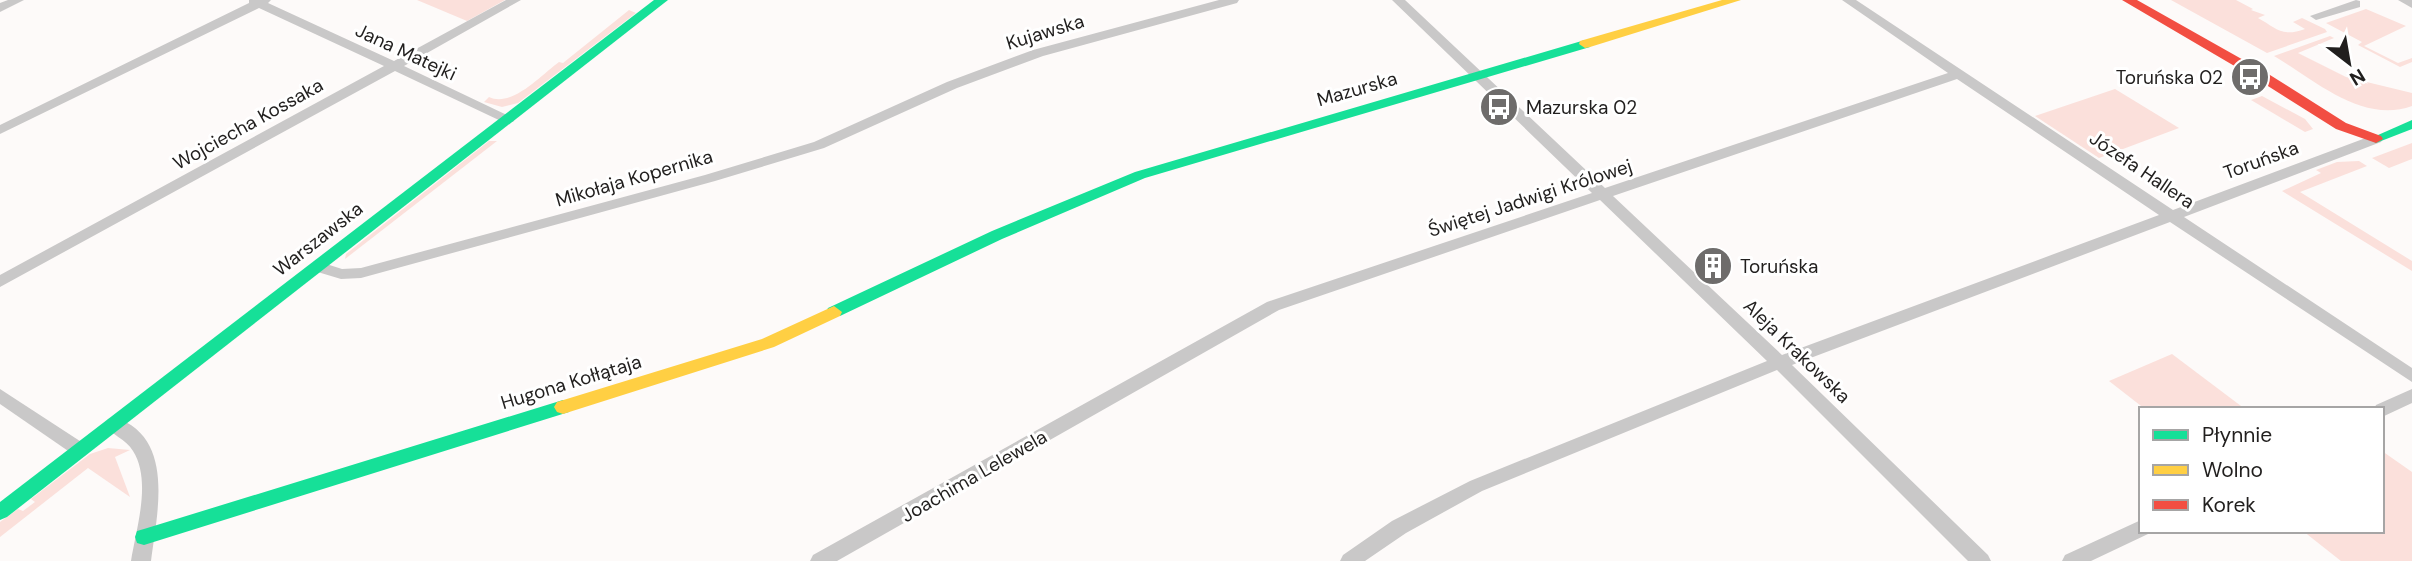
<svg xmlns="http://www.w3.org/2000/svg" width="2412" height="561" font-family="'DM Sans',sans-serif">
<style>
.green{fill:#fbe0db}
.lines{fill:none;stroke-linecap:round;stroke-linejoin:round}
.street{fill:#c9c8c8;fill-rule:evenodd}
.fast{fill:#16e098;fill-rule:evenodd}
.slow{fill:#ffcf43;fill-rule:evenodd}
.jam{fill:#f24e42;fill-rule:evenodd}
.labels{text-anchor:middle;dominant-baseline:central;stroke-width:6;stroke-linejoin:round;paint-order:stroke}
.street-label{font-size:19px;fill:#211f1e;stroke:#fff}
.poi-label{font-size:19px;fill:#211f1e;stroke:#fff;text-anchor:start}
</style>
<rect width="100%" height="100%" fill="#fdfaf9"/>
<g class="green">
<polygon points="417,0 505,0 467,21"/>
<path d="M2171 0H2236L2253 9 2251 10 2265 15 2258 18C2275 27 2281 38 2305 29L2293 22 2302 18 2325 29 2327 32 2267 53Z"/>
<polygon points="2366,9 2406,26 2364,46 2398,63 2412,58 2412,62 2400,67 2358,45 2362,42 2326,23"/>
<path d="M629 10 636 13 518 103 502 107 484 102 489 97C512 108 541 75 559 62L563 63Z"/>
<path d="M2330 36 2334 38 2298 53 2346 77 2412 93V106C2362 124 2315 80 2274 56Z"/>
<polygon points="2115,89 2179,128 2099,158 2035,116"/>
<polygon points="2262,96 2305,119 2313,129 2305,132 2251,100"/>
<polygon points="489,141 497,141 345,259 346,254"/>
<polygon points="2412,143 2412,159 2389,168 2372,158"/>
<polygon points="2359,161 2367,166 2300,192 2412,261 2412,271 2282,191 2321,173 2316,170 2337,162"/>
<polygon points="2172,354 2245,409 2145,409 2109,381"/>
<polygon points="108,448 130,450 115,457 130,497 88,468 0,537 0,522 18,509 23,511 35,502 31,499 90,454"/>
<polygon points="2382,451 2412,472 2412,561 2341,561 2303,531 2382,531"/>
</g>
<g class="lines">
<g class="street">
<polygon points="8,0 24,0 0,12 0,3"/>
<polygon points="249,0 271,0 268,3 394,61 506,0 521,0 404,66 515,119 513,122 503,122 395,71 0,287 0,275 384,66 259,8 0,134 0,125 249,3"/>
<polygon points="1219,0 1239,0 1237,3 1043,56 957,88 824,148 715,181 361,278 341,279 311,270 309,266 317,261 342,269 361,268 705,175 814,142 947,82 1033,50"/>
<path d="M1392 0H1405L1605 188 1948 73 1842 0H1856L2173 210 2371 136H2381L2383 139 2381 142 2184 217 2412 368V382L2170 222 1792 365 1988 555 1991 561H1968L1777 370 1482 491 1406 533 1365 561H1340L1343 555 1392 521 1470 481 1767 361 1600 200 1279 310 837 561H810L813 555 1267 302 1592 193ZM1957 79 2159 215 1782 355 1613 196Z"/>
<polygon points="2356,0 2360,1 2360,7 2316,20 2310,16"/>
<polygon points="2398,0 2412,0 2412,8"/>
<polygon points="0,389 86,445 89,450 86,455 80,457 74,455 0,404"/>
<polygon points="2412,389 2412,403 2382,417 2382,409 2374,409 2376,405"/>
<path d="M114 417C176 437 157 513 151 561H131C136 529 152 481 133 451 126 439 111 435 105 424L108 419Z"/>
<polygon points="2141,520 2141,531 2149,531 2148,534 2091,561 2062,561 2065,555"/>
</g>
<g class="fast">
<polygon points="654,0 668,0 7,517 0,520 0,502"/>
<polygon points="1585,40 1591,44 1590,47 1145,178 1002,239 840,316 828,316 826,312 828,308 992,231 1135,172"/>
<polygon points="2412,120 2412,129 2376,143 2369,139"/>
<polygon points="563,400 569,402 572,407 569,412 144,545 137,543 135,537 137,531 144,529"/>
</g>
<g class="slow">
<polygon points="1722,0 1741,0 1590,47 1585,48 1579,44 1580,41"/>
<polygon points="834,306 842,312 840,316 774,347 563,414 557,412 554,407 557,402 762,339"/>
</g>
<polygon class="jam" points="2122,0 2137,0 2270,75 2346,123 2381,136 2383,139 2376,143 2336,129 2260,81"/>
</g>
<defs>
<symbol id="bus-disc" viewBox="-11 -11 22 22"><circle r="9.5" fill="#6e6c6b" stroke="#fff"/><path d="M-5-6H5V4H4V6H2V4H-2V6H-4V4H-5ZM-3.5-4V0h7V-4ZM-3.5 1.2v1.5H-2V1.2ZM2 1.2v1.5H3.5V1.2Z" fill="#fff"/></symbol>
<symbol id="building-disc" viewBox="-11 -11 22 22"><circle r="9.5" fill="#6e6c6b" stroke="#fff"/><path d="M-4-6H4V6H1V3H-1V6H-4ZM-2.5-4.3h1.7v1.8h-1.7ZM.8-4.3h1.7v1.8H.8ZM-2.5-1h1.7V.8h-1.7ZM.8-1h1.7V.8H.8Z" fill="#fff"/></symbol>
</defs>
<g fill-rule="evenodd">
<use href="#bus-disc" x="2228" y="55" width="44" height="44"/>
<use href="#bus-disc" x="1477" y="85" width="44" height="44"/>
<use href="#building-disc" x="1691" y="244" width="44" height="44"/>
</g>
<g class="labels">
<g class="street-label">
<text transform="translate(1045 32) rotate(-17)">Kujawska</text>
<text transform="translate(406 52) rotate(25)">Jana Matejki</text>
<text transform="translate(1357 89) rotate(-16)">Mazurska</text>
<text transform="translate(248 124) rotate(-29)">Wojciecha Kossaka</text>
<text transform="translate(2261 160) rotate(-20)">Toruńska</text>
<text transform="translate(2142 170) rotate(34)">Józefa Hallera</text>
<text transform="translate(634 178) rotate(-16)">Mikołaja Kopernika</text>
<text transform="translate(1530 198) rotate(-18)">Świętej Jadwigi Królowej</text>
<text transform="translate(318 239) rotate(-38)">Warszawska</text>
<text transform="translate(1797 351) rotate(44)">Aleja Krakowska</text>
<text transform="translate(571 382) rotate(-17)">Hugona Kołłątaja</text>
<text transform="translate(974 476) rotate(-30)">Joachima Lelewela</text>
</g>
<g class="poi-label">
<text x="2223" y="77" text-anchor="end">Toruńska 02</text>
<text x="1526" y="107">Mazurska 02</text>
<text x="1740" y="266">Toruńska</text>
</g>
</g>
<rect x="2139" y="407" width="245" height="126" fill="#ffffff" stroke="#a6a5a5" stroke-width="2"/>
<rect x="2153" y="430" width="35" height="10" fill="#16e098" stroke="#a6a5a5" stroke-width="2"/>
<text x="2202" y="442" font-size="21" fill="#211f1e">Płynnie</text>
<rect x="2153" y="465" width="35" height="10" fill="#ffcf43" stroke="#a6a5a5" stroke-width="2"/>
<text x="2202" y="477" font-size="21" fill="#211f1e">Wolno</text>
<rect x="2153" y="500" width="35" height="10" fill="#f24e42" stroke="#a6a5a5" stroke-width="2"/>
<text x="2202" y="512" font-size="21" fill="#211f1e">Korek</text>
<g transform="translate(2349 63) rotate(149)" stroke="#ffffff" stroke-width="5" paint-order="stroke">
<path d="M0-5L12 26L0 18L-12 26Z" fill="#211f1e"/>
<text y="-10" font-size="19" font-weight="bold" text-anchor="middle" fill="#211f1e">N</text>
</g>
</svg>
